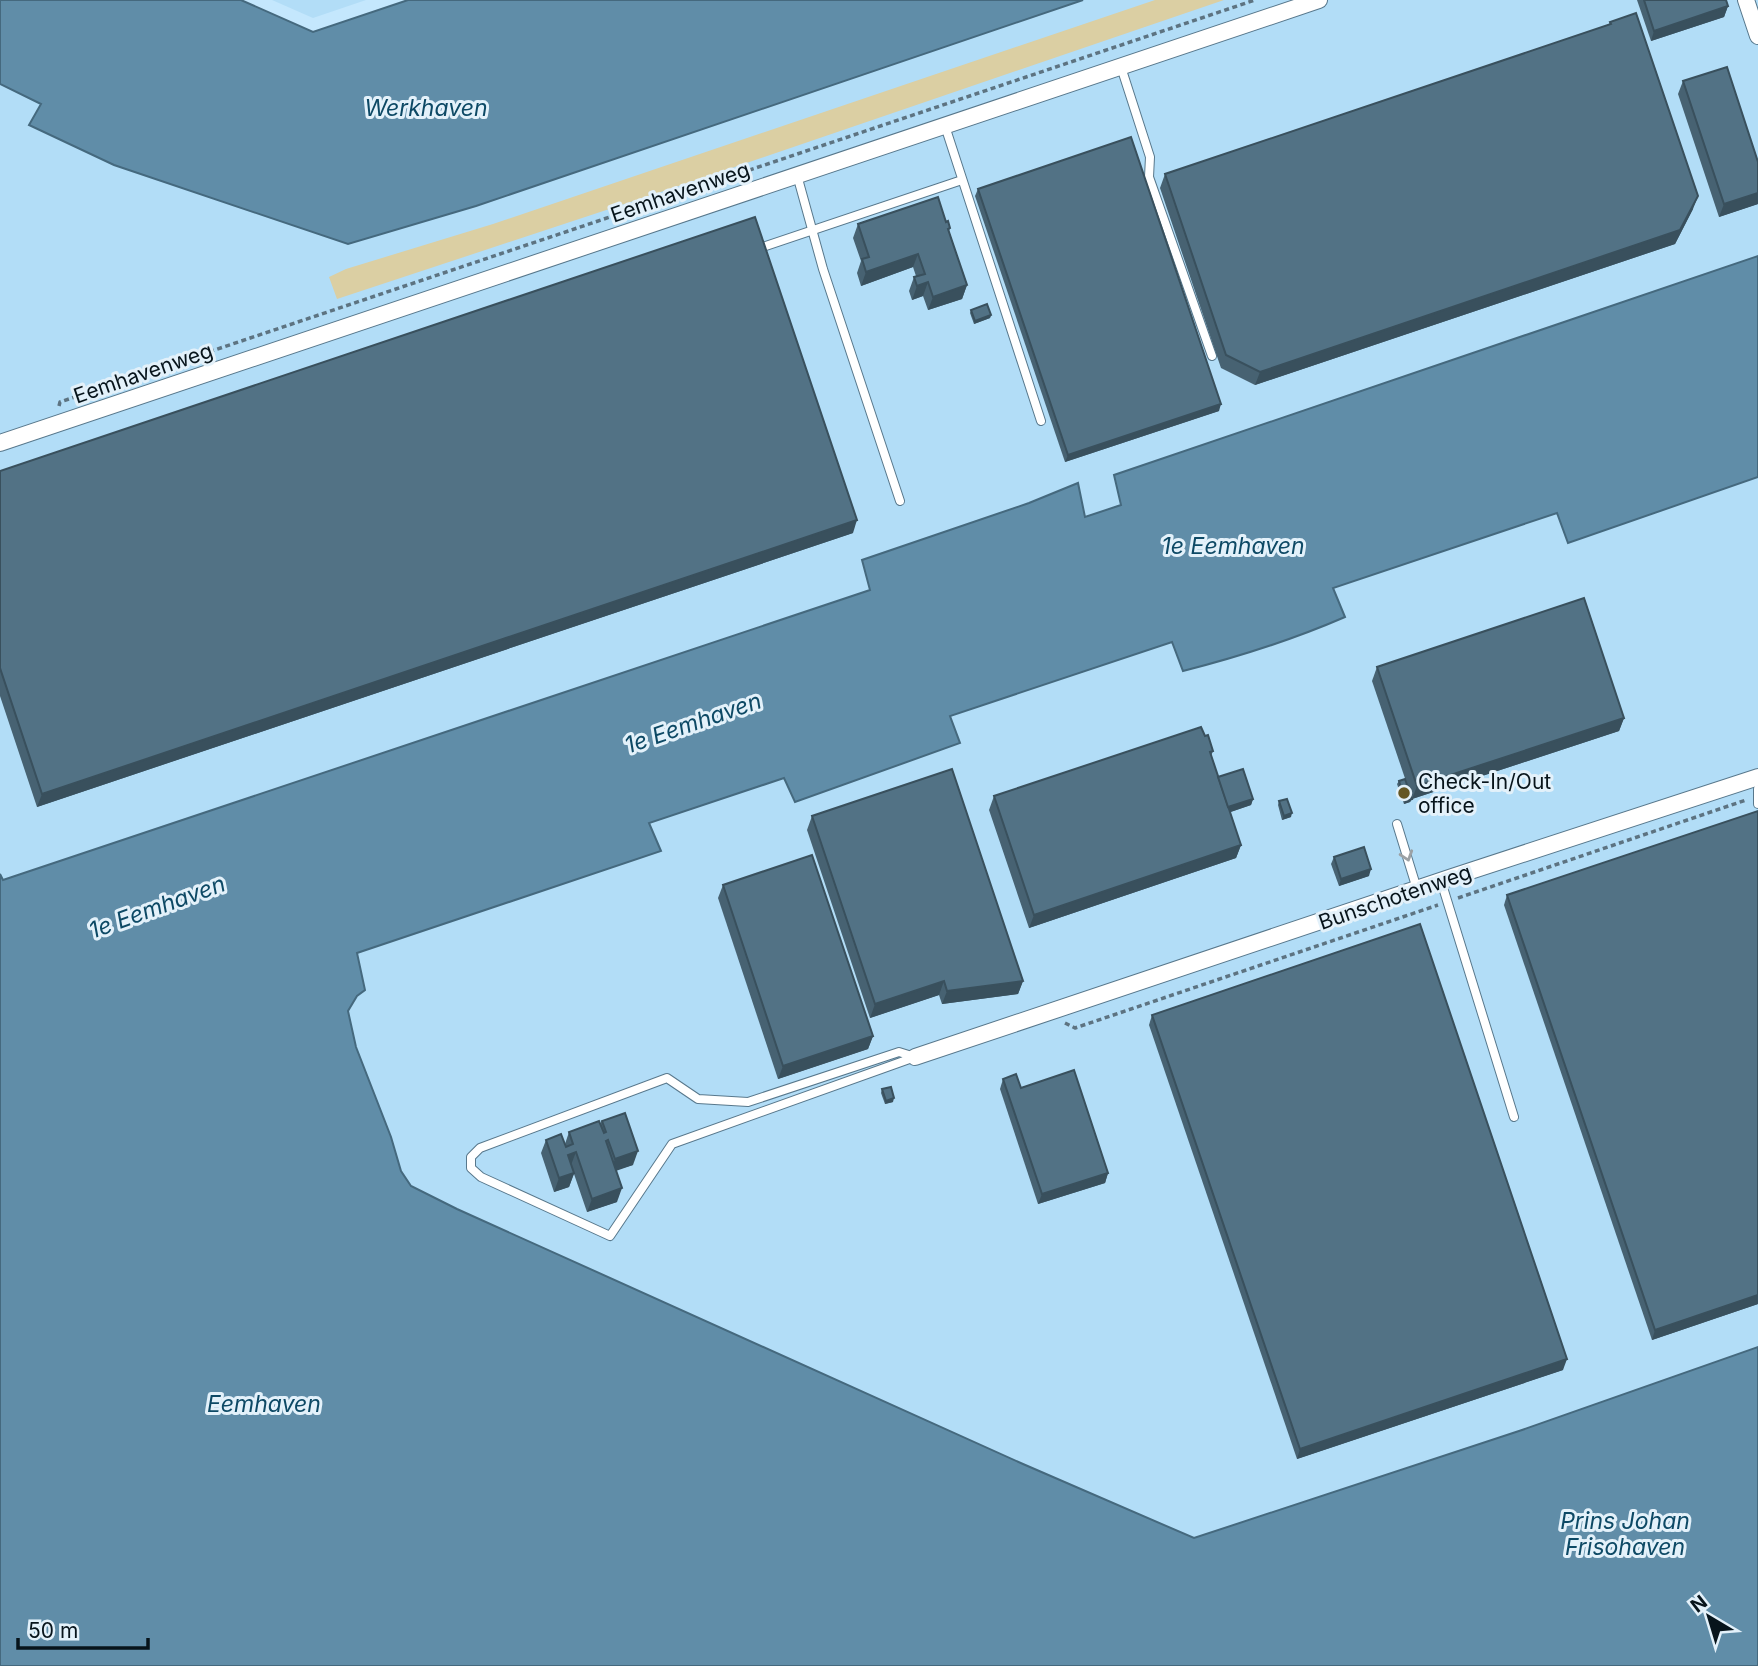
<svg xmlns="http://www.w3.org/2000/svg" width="1758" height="1666" font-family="Inter,sans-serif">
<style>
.built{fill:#b2ddf7}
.green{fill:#dbcfa3}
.water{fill:#608da8;stroke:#45697e;stroke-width:2}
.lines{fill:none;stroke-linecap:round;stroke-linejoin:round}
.service-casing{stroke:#58788c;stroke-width:10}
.minor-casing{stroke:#58788c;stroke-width:18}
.path{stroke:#5d7381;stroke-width:3.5;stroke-dasharray:5 3.5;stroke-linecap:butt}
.service{stroke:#fff;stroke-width:8}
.minor{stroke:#fff;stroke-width:16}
.wall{fill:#476272}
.shaded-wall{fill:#39505d}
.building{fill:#527285;stroke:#39505d;stroke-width:2}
.oneway{stroke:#9ca1a4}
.poi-dot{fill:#655724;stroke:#e3f1fa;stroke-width:2.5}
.labels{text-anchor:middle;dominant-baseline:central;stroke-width:6;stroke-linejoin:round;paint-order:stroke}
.street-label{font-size:21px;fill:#07141b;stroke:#e3f1fa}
.poi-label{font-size:21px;fill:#07141b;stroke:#e3f1fa;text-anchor:start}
.water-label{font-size:23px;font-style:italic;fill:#0d4965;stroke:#e3f1fa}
</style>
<rect width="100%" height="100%" fill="#c4e7fd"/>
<g class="built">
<polygon points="272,0 366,0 313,18"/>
<polygon points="930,0 1758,0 1758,1413 1198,1592 428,1259 0,931 0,21 320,179"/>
</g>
<polygon class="green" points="1155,0 1224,0 688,183 337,299 329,277 346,269 493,224"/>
<g class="water">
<polygon points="0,0 241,0 313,32 408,0 1083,0 476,206 348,244 114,165 29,125 41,104 0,84"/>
<path d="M1758 256V477L1568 543 1557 513 1333 588 1345 617C1292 640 1238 657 1183 671L1172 642 950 716 960 743 795 802 784 778 649 823 661 851 357 953 365 990 357 996 348 1011 356 1047 391 1137 401 1171 411 1186 457 1209 1023 1464 1194 1538 1522 1430 1758 1347V1666H0V874L3 880 870 590 862 560 1029 503 1078 483 1085 517 1121 505 1114 475Z"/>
</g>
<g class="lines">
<defs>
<g id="service">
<polyline points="1121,67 1150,157 1149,177 1212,356"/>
<polyline points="945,126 1041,421"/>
<polyline points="797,175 823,269 900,501"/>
<polyline points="757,249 962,180"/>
<polyline points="1758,789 1758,804"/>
<polyline points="1397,824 1417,889"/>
<polyline points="1441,881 1514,1117"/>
<polygon points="899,1052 915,1057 672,1144 610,1236 481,1177 471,1168 471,1157 480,1148 667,1078 698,1099 748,1102"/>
</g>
<g id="minor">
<polyline points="1746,0 1758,36"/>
<polyline points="0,443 1319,0"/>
<polyline points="915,1057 1452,877 1758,777"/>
</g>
</defs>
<use href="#service" class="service-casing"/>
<use href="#minor" class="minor-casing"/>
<g class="path">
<polyline points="59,406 60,402 1255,0"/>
<polyline points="1458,898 1746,800"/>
<polyline points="1065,1023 1075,1028 1438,905"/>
</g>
<use href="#service" class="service"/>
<use href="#minor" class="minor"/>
</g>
<g class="wall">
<polygon points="1637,0 1726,0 1728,6 1724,17 1651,41"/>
<polygon points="1610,22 1693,209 1675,244 1255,385 1221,368 1160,188 1165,174 1609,25"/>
<polygon points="1683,81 1758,162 1758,204 1719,217 1678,94"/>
<polygon points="978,189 1219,411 1065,462 975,196"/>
<polygon points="946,222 950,228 949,231 967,285 962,299 928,310 923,296 912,300 909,291 914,277 916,276 913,267 861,286 857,273 861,261 853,238 858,224"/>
<polygon points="971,310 991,315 990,318 974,324 970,313"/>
<polygon points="0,471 853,533 37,807 0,696"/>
<polygon points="1377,667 1624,718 1619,731 1412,799 1372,681"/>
<polygon points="1205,736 1213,751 1211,756 1218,777 1253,799 1251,805 1230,812 1241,845 1236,858 1029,928 989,810 994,796"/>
<polygon points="1399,781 1412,799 1410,802 1404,804 1397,784"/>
<polygon points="1279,801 1291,817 1282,820 1278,805"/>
<polygon points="812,816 1023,981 1018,994 942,1004 939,995 870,1018 807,830"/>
<polygon points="1334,857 1369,876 1339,886 1331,864"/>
<polygon points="723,885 873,1036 868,1049 778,1079 718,898"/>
<polygon points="1507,895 1758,1304 1652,1340 1504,905"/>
<polygon points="1152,1015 1563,1370 1297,1459 1149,1025"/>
<polygon points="1003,1079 1021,1088 1108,1173 1105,1183 1038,1204 1000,1089"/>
<polygon points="882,1089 893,1102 885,1104 881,1093"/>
<polygon points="602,1121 633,1165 616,1170 617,1202 587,1212 574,1174 569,1187 554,1192 541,1153 546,1140 565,1144 569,1132 600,1124"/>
</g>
<g class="shaded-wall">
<polygon points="1728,6 1724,17 1651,41 1654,31"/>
<polygon points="1758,193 1758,204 1719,217 1724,204"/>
<polygon points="1698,196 1693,209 1675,244 1255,385 1260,372"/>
<polygon points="918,254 913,267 861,286 866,272"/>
<polygon points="928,282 923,296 912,300 917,286"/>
<polygon points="967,285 962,299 928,310 933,297"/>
<polygon points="991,315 990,318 974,324 975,321"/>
<polygon points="1221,404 1219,411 1065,462 1068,455"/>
<polygon points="857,520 853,533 37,807 42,794"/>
<polygon points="1624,718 1619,731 1412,799 1417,786"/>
<polygon points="1253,799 1251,805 1225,814 1228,807"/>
<polygon points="1412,799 1410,802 1404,804 1405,801"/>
<polygon points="1292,813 1291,817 1282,820 1284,816"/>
<polygon points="1241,845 1236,858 1029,928 1034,915"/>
<polygon points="1371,869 1369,876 1339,886 1341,879"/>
<polygon points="944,981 939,995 870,1018 875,1004"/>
<polygon points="1023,981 1018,994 942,1004 947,991"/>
<polygon points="873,1036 868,1049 778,1079 783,1066"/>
<polygon points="894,1098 893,1102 885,1104 886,1101"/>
<polygon points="638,1151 633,1165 610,1173 615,1159"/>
<polygon points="576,1152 571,1165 568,1155"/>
<polygon points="574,1173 569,1187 554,1192 559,1178"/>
<polygon points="1108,1173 1105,1183 1038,1204 1042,1194"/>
<polygon points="622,1188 617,1202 587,1212 592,1199"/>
<polygon points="1758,1295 1758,1304 1652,1340 1655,1330"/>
<polygon points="1567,1359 1563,1370 1297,1459 1300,1449"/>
</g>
<g class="building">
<polygon points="1644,0 1726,0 1728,6 1654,31"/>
<polygon points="1636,13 1698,196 1680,230 1260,372 1226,355 1165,174 1611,24 1610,22"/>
<polygon points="1727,67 1758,162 1758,193 1724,204 1683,81"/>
<polygon points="1131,137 1221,404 1068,455 978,189"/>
<polygon points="938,197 946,222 948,221 950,228 948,229 967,285 933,297 928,282 917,286 914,277 925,274 918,254 866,272 862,259 869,257 858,224"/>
<polygon points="755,217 857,520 42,794 0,668 0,471"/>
<polygon points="987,304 991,315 975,321 971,310"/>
<polygon points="1584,598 1624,718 1417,786 1377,667"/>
<polygon points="1201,727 1205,736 1208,735 1213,751 1210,752 1241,845 1034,915 994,796"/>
<polygon points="952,769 1023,981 947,991 944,981 875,1004 812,816"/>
<polygon points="1243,769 1253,799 1228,807 1218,777"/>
<polygon points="1405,779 1412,799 1405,801 1399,781"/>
<polygon points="1287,799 1292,813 1284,816 1279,801"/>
<polygon points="1758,811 1758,1295 1655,1330 1507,895"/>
<polygon points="1364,847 1371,869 1341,879 1334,857"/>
<polygon points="812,855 873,1036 783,1066 723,885"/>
<polygon points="1420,924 1567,1359 1300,1449 1152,1015"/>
<polygon points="1074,1070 1108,1173 1042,1194 1003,1079 1016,1074 1021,1088"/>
<polygon points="891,1087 894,1098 886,1101 882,1089"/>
<polygon points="625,1113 638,1151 615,1159 608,1140 606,1141 622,1188 592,1199 576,1152 568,1155 574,1173 559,1178 546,1140 561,1134 566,1147 573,1144 569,1132 599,1121 604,1133 606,1132 602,1121"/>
</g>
<defs><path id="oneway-chevron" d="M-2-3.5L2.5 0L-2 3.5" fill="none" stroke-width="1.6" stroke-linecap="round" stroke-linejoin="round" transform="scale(1.75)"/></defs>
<use class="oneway" href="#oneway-chevron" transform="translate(1407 856) rotate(72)"/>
<circle class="poi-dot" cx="1404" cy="793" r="7"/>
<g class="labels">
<g class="street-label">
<text transform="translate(680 192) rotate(-19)">Eemhavenweg</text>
<text transform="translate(143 373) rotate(-19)">Eemhavenweg</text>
<text transform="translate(1395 897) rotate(-19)">Bunschotenweg</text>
</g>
<g class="poi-label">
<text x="1418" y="781">Check-In/Out<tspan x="1418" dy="24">office</tspan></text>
</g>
<g class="water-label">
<text x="426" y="108">Werkhaven</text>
<text x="1233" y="546">1e Eemhaven</text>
<text transform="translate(693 723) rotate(-19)">1e Eemhaven</text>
<text transform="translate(157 907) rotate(-20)">1e Eemhaven</text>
<text x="264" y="1404">Eemhaven</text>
<text x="1625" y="1521">Prins Johan<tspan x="1625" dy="26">Frisohaven</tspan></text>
</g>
</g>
<g transform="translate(1709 1617) rotate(322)" stroke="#e3f1fa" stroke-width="5" paint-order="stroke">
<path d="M0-5L12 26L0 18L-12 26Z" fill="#07141b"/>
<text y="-10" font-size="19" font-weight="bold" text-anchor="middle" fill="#07141b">N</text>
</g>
<path d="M18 1638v10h130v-10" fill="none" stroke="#07141b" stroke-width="3.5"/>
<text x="28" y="1638" font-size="21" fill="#07141b" stroke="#e3f1fa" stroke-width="5" paint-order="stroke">50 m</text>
</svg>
